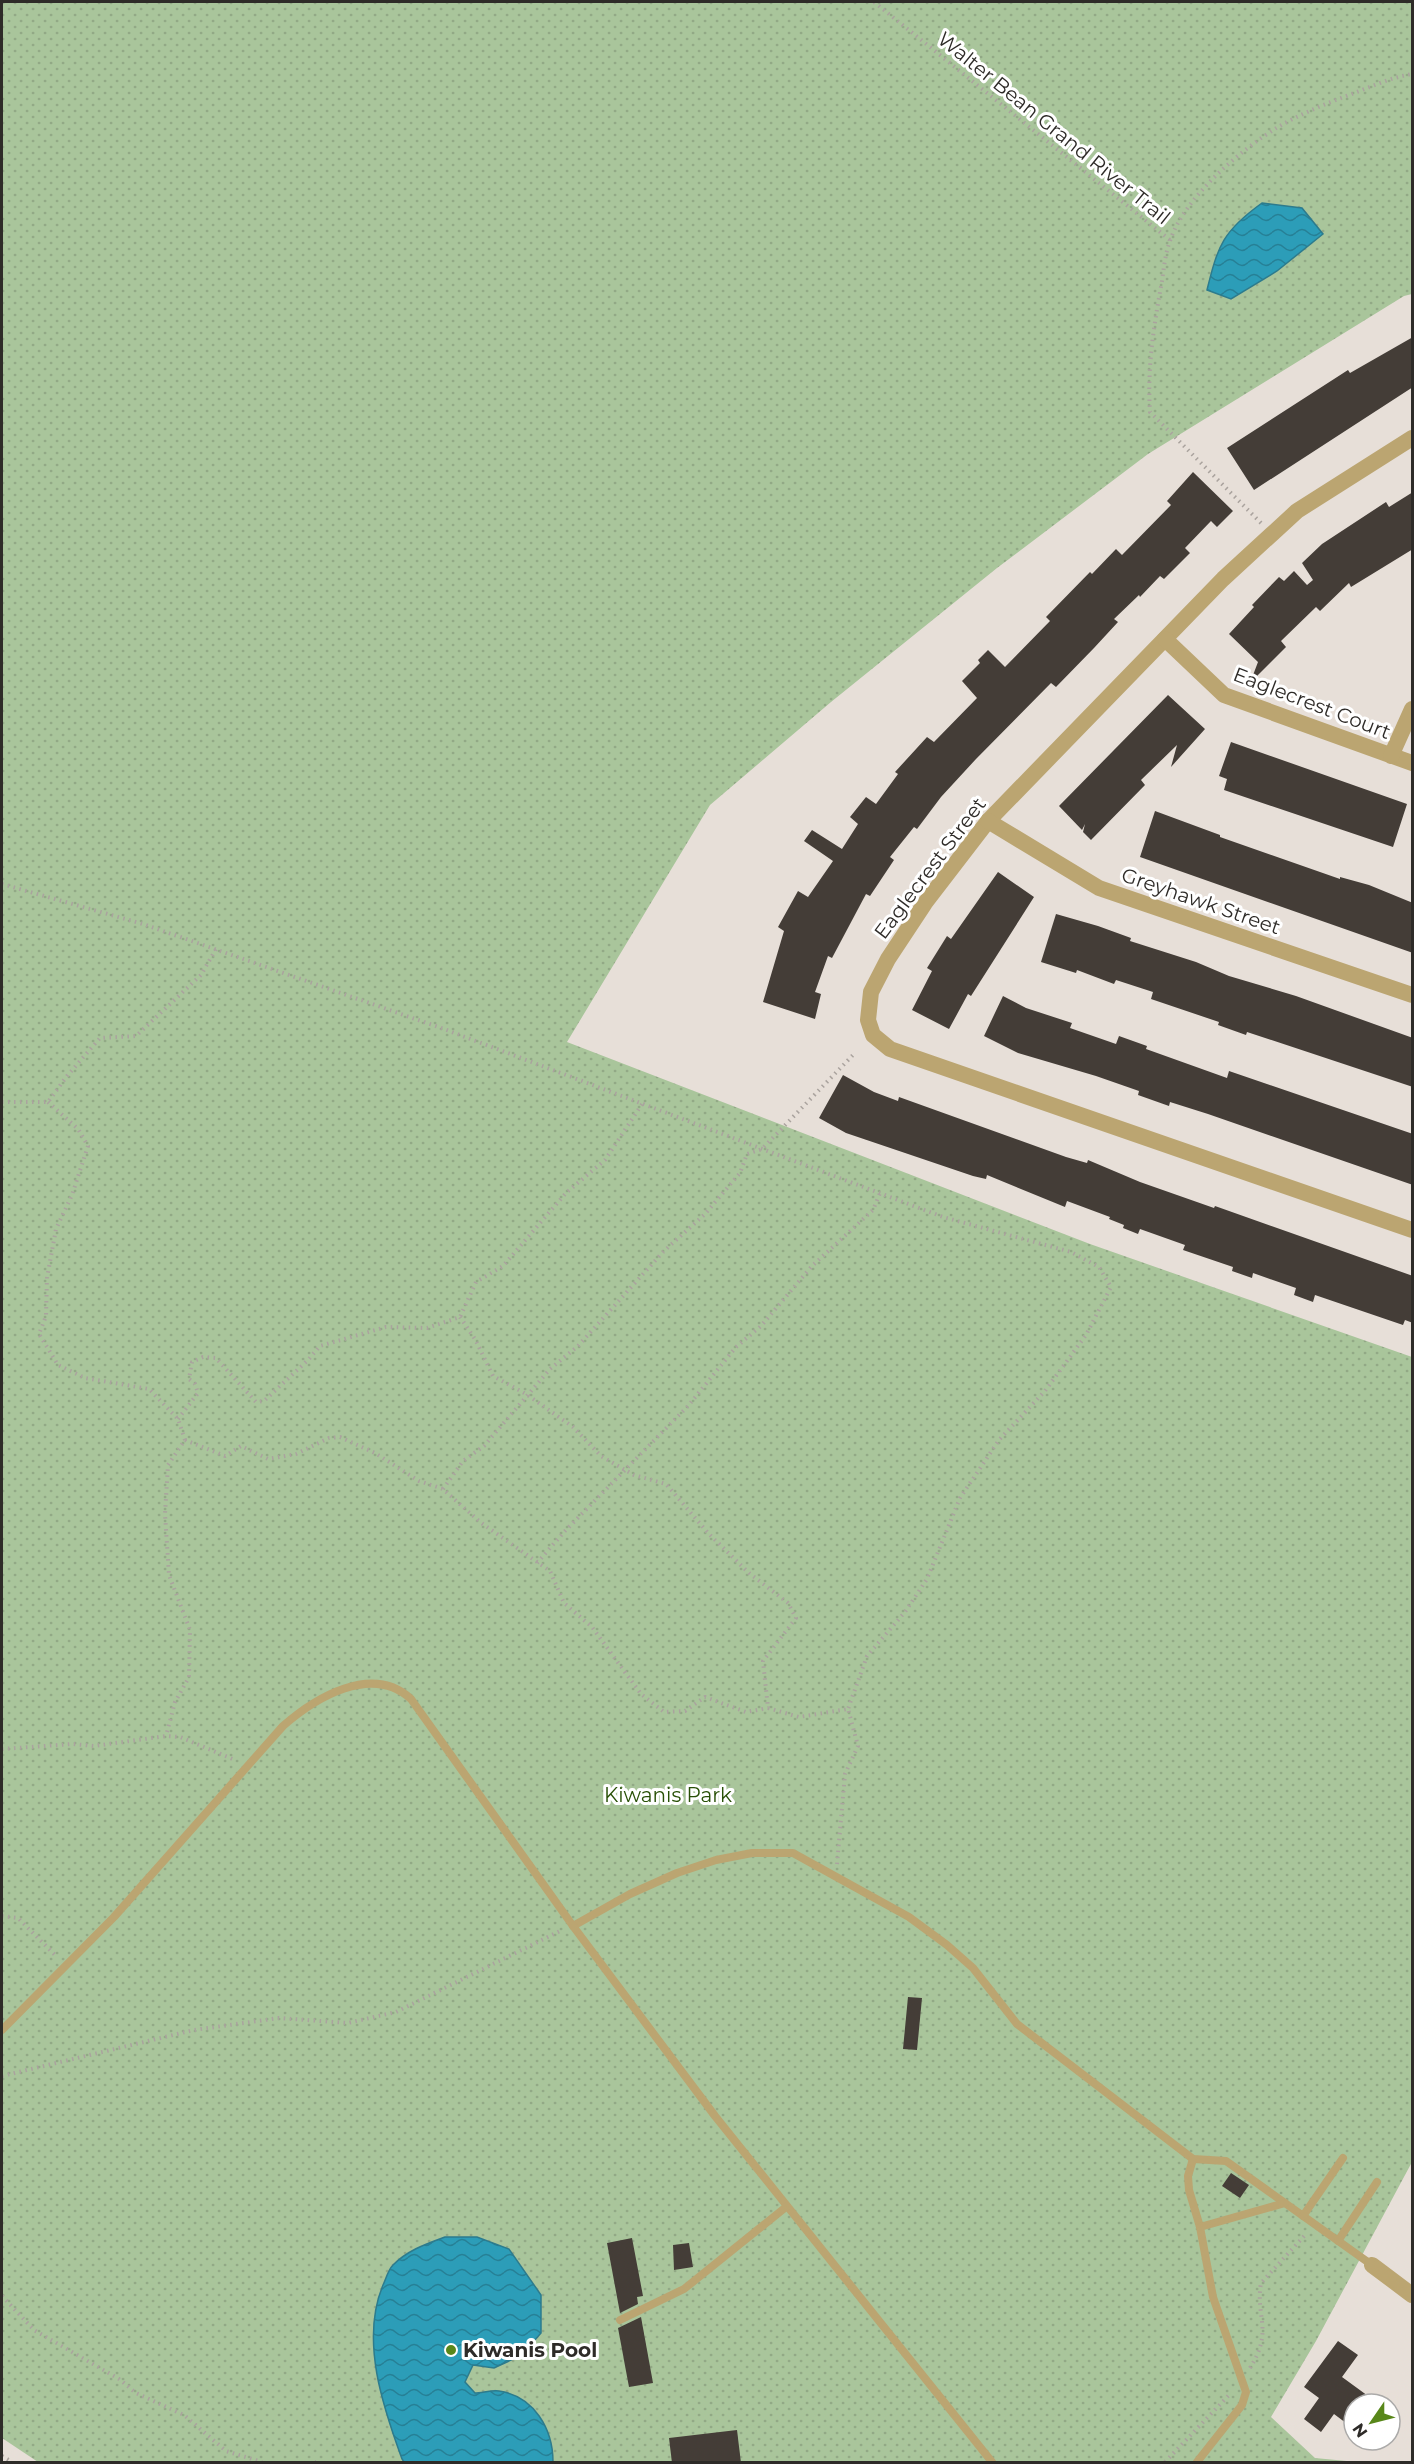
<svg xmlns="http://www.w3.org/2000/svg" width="1414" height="2464" font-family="Montserrat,sans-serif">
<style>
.park{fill:url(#park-dots)}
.water{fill:url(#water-waves);stroke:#2d7b8d;stroke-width:1.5}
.building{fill:#443d37}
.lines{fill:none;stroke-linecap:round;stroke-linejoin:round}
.path{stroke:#aaa39e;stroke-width:4;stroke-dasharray:1.5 4.5;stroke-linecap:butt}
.service{stroke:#bba571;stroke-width:8}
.minor{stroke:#bba571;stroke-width:16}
.poi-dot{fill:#58871a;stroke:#fff;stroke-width:2}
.labels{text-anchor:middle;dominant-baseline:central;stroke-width:6;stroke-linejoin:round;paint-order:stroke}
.street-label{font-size:20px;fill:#2e2b28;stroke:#fff}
.park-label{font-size:20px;fill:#285006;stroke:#fff}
.poi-label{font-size:20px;font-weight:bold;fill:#2e2b28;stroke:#fff;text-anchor:start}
</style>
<defs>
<pattern id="park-dots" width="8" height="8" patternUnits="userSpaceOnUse" patternTransform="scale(1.5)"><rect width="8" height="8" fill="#a9c59b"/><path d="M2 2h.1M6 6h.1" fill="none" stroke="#92a986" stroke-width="1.8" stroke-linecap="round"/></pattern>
<pattern id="water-waves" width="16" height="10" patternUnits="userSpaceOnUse" patternTransform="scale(1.5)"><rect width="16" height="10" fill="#2c9db8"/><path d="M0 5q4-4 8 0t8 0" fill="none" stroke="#268096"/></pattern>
</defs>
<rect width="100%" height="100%" fill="#e7dfd8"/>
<polygon class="park" points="2,2 1412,2 1412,294 1404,296 1148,454 997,568 831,702 710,805 567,1042 1090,1244 1412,1357 1412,2162 1316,2341 1271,2417 1315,2458 1357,2462 38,2462 2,2438"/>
<g class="water">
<path d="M1262 203 1302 208 1323 234 1277 271 1231 299 1207 290C1218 245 1223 231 1262 203Z"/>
<path d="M445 2237H477L509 2249 541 2295V2333L522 2355 494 2368 473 2365 465 2382 475 2393C482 2393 491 2390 499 2391 534 2396 553 2429 553 2462H404L402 2459C383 2407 360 2340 383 2285 386 2279 388 2270 393 2265 408 2250 426 2244 445 2237Z"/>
</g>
<g class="building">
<polygon points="1413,337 1413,387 1254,490 1227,448 1348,370 1350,373"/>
<polygon points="1193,472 1233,511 1217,527 1211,521 1185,548 1190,553 1164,579 1160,576 1140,597 1139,595 1114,619 1118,622 1094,648 1056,687 1051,683 976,759 941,797 917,829 914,827 890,857 894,860 870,896 866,894 832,958 828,956 815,992 821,994 815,1019 763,1002 784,931 778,927 798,891 808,897 833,861 804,841 812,830 842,849 858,824 850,817 866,797 876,804 898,774 895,772 927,737 934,742 977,698 962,681 980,663 978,660 988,650 1005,667 1050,621 1046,617 1090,572 1092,574 1116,549 1122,555 1171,505 1167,501"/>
<polygon points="1413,492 1413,549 1351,587 1349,583 1320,611 1316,607 1281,641 1286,647 1250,683 1258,662 1229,634 1254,607 1252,605 1279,577 1284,581 1294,571 1307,585 1313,580 1302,563 1322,544 1386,502 1389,507"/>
<polygon points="1168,695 1205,729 1171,767 1177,745 1141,780 1145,785 1091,840 1083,832 1085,824 1082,830 1059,806"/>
<polygon points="1231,742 1407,804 1393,847 1224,790 1227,779 1219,776"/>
<polygon points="1155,811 1220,835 1220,837 1340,879 1340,877 1369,885 1413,903 1413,953 1140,857"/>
<polygon points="998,872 1034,897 971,996 968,994 949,1029 912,1010 932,971 927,968 947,936 951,939"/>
<polygon points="1056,914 1098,926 1131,938 1130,941 1196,962 1229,976 1296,996 1413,1038 1413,1087 1247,1032 1246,1035 1218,1025 1219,1022 1151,999 1153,992 1116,980 1114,984 1077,970 1076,973 1041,962"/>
<polygon points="1003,996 1026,1008 1072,1023 1070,1028 1116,1044 1119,1036 1147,1046 1146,1049 1227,1078 1229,1071 1413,1134 1413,1185 1208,1114 1170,1102 1169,1106 1138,1095 1139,1091 1096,1076 1018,1053 984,1036"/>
<polygon points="843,1075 874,1092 898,1101 899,1097 1066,1157 1087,1163 1088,1160 1140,1182 1214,1208 1215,1206 1413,1276 1413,1323 1405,1320 1403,1325 1315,1295 1313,1302 1294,1295 1296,1288 1253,1273 1252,1278 1232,1271 1233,1267 1183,1250 1185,1245 1140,1229 1138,1234 1123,1228 1124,1225 1109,1219 1110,1217 1067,1201 1065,1207 987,1175 986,1179 973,1176 846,1133 819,1118"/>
<polygon points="908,1997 922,1998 917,2050 903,2049"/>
<polygon points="1231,2173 1249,2185 1240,2198 1222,2186"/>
<polygon points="632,2238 643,2296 637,2297 638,2304 620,2313 607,2243"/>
<polygon points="689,2243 693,2267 674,2270 673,2245"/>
<polygon points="641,2317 653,2383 629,2387 618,2328"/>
<polygon points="1338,2341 1358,2355 1342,2377 1379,2404 1354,2404 1354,2429 1334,2414 1321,2432 1304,2419 1319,2398 1304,2387"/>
<polygon points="737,2430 741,2463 672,2463 669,2438"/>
</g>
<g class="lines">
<g class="path">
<polyline points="874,2 1170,240"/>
<path d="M1261 523 1150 412C1147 367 1154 325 1162 281 1164 268 1165 254 1170 241 1184 198 1239 151 1278 127 1302 113 1330 102 1357 92 1375 85 1393 77 1412 74"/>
<polyline points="2,884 143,924 444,1029 943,1217 1071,1252 1099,1267 1111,1287 1086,1335 1045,1391 999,1440 960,1498 927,1579 905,1612 867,1656 848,1709"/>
<polyline points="2,1102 48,1102 67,1076 100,1038 136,1036 201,975 216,949"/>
<polyline points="48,1102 78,1129 88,1146 72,1195 56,1229 47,1278 46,1316 39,1334 58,1365 85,1378 149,1389 178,1419 185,1440 168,1465 165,1514 169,1575 190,1630 189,1677 175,1702 166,1736"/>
<polyline points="460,1317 475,1339 493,1376 526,1394 573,1427 601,1456 634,1475 666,1484 709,1534 749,1573 788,1603 796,1618 763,1661 768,1708 799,1717 848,1709 858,1746 845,1774 837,1864"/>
<polyline points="178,1419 198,1393 195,1384 189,1379 192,1362 203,1357 216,1358 256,1402 264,1401 308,1360 320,1346 386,1327 427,1328 460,1317 476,1282 503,1266 566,1193 605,1160 642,1104"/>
<polyline points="185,1440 225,1456 241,1446 268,1459 296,1454 329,1438 340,1437 375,1453 419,1481 443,1489 480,1522 550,1571 564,1603 592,1627 641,1694 664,1712 685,1711 705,1697 746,1712 768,1708"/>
<polyline points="443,1489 463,1461 484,1446 550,1369 578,1346 663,1252 705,1214 740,1173 747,1154 762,1149 854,1054"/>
<polyline points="537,1563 564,1532 688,1406 736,1347 761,1326 812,1266 873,1210 880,1193"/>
<polyline points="2,1749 73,1744 94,1746 166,1736 180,1737 235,1760"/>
<polyline points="2,1916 18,1918 56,1956"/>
<polyline points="2,2076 194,2030 279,2018 348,2023 396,2012 562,1930"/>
<polyline points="2,2296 34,2330 119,2379 136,2393 184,2415 226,2451 262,2462"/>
<path d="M1250 2368C1274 2330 1255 2317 1261 2283L1306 2234"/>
<polyline points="2,2456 12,2462"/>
<polyline points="315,2462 316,2462"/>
<polyline points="1165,2462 1231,2393"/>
</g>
<g class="service">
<polyline points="573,1926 630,1894 677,1873 716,1860 752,1853 793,1853 909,1917 947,1945 973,1968 1017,2024 1193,2159 1226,2161 1372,2265"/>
<path d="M2 2030 114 1917 283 1726C315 1698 372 1663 411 1699L573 1926 715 2116 992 2462"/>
<polyline points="1193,2159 1188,2176 1189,2190 1200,2227 1213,2297 1246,2392 1242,2405 1197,2462"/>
<polyline points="1303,2216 1343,2158"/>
<polyline points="1200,2227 1285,2203"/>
<polyline points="1338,2241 1377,2182"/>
<polyline points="620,2320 684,2289 786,2207"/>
</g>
<g class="minor">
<polyline points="1412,438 1297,511 1272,534 1223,579 988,821 925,903 888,959 871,992 868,1020 873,1035 890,1049 1412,1230"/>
<polyline points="1165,639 1224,695 1412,763"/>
<polyline points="1391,756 1412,709"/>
<polyline points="988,821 1099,888 1412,995"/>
<polyline points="1372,2265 1412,2295"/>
</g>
</g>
<circle class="poi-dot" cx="451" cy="2350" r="6"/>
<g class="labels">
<g class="street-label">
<text transform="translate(1054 128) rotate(39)">Walter Bean Grand River Trail</text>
<text transform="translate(1312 703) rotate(21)">Eaglecrest Court</text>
<text transform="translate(930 868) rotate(-53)">Eaglecrest Street</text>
<text transform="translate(1201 901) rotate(19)">Greyhawk Street</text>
</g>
<g class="park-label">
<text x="668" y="1795">Kiwanis Park</text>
</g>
<g class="poi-label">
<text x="463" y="2350">Kiwanis Pool</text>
</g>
</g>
<rect width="1414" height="2464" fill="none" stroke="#2e2b28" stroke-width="6"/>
<g transform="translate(1372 2422) rotate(235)"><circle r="28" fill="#ffffff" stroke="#abaaa9" stroke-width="1.5"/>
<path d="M0-4.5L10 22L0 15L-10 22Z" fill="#58871a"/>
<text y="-9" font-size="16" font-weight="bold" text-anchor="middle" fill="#2e2b28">N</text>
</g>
</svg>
